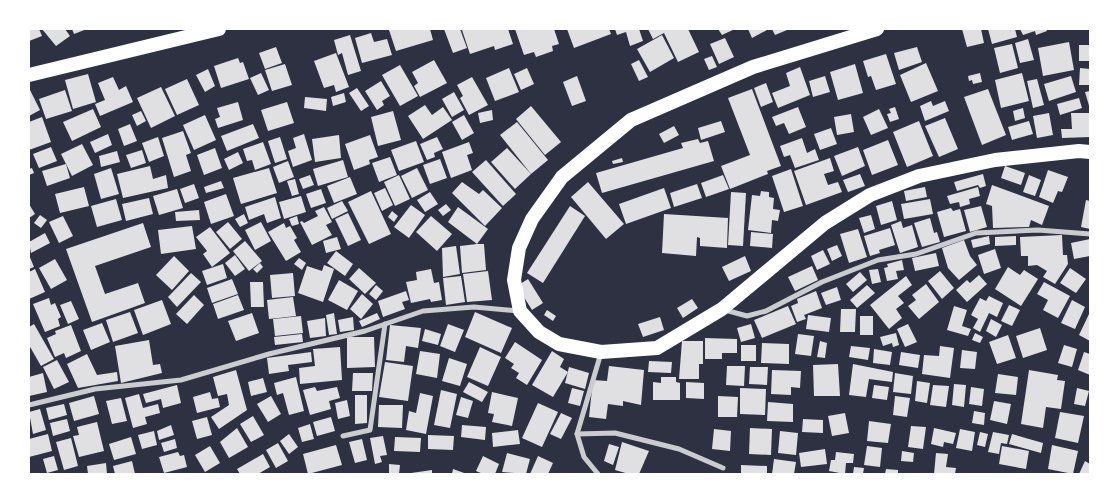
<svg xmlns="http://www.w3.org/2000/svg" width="1119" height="503" font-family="'Fira Sans Condensed',sans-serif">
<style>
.building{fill:#e0e0e3}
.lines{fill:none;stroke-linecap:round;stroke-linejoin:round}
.minor{stroke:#caccd0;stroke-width:5}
.trunk{stroke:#fff;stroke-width:14}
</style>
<rect width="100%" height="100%" fill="#2d3142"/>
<g class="building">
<polygon points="29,29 39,29 42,36 29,41"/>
<polygon points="42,29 65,29 70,36 56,46"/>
<polygon points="72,29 87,29 74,34"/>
<polygon points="393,29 430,29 433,40 396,51 389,30"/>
<polygon points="444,29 460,29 467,48 453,53"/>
<polygon points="466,29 508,29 513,44 495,50 494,46 470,54 462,30"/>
<polygon points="515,29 554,29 559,44 552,46 553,51 536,57 534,52 524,55"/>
<polygon points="567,29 609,29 611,34 574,48"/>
<polygon points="615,29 639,29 643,41 630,46 626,32 617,35"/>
<polygon points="648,29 688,29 699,52 678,62 664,33 653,39"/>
<polygon points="718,29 735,29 722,35"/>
<polygon points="748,29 766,29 767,30 752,38"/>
<polygon points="772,29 787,29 787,30 775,35"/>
<polygon points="962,29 981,29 984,43 967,47"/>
<polygon points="988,29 1015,29 1017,37 992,44"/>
<polygon points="1020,29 1046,29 1047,31 1036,35 1035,31 1023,35"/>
<polygon points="371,33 374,42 387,39 392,55 362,63 355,38"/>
<polygon points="350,35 361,71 348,75 342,53 338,55 334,40"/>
<polygon points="662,35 674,58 650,72 637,49"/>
<polygon points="725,38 734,57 719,64 710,44"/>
<polygon points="1028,39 1034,60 1020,63 1015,43"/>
<polygon points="1069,42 1074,70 1043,76 1038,48"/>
<polygon points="1012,44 1018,68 1000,73 994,48"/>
<rect x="1079" y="45" width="11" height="16"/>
<polygon points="276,47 282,63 265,69 259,53"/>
<polygon points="917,47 922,62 899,70 894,53"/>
<polygon points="336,53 349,87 336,92 334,85 324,88 314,61"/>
<polygon points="886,54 896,84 876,90 871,76 868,77 863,61"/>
<polygon points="712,56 717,67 709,70 704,59"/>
<polygon points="238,58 240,63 243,62 249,79 221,88 214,66"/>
<polygon points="434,60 447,83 420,97 414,86 418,83 412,72"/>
<polygon points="639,60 648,77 639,81 631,64"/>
<polygon points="926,63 938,91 911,102 900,75"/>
<polygon points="285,64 292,85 272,91 265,70"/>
<polygon points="855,64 863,93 838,100 830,72"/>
<polygon points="400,65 418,96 400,106 382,75"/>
<polygon points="800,67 810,95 778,108 772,93 790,86 786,73"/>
<polygon points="509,68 519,92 495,101 486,78"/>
<polygon points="527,68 534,84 521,90 514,74"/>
<polygon points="1080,68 1090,69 1090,85 1079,85"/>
<polygon points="208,69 215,86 205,92 196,75"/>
<polygon points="261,73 269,90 258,95 250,78"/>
<polygon points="980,73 982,82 973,84 972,80 969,81 968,76"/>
<polygon points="1022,73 1029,101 1001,108 995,80"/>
<polygon points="88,74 96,102 73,109 65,80"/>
<polygon points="577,76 586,101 572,106 563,82"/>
<polygon points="825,76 830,92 813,97 809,81"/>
<polygon points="1071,76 1076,92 1049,101 1044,84"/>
<polygon points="113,77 119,90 126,86 133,102 100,116 95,104 105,100 98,83"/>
<polygon points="472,77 488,105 469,115 460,98 463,96 457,85"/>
<polygon points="187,79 199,105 177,115 165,89"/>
<polygon points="1037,79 1044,105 1033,108 1027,81"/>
<polygon points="381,81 390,96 382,101 384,105 377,110 365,91"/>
<polygon points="766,83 773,102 761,107 754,88"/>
<polygon points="161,87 175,116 151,128 137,98"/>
<polygon points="29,88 40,110 29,116"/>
<polygon points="357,88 369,106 361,111 349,93"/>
<polygon points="752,89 781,166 767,171 768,174 730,189 721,166 750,155 728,98"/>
<polygon points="988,89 1006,135 982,145 964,97"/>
<polygon points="65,90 72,111 46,119 39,99"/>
<polygon points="1090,91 1090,109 1085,92"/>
<polygon points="454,92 464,110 452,117 442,99"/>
<polygon points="344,93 346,102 333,106 331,97"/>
<polygon points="305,97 327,99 326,111 304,108"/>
<polygon points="1079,98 1082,108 1060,115 1057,104"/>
<polygon points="931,101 933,106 945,101 949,111 925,121 920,106"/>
<polygon points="238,102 243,120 218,128 215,119 220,117 217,108"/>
<polygon points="287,102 294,123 268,131 261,110"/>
<polygon points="425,105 432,115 443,107 452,120 423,139 408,116"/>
<polygon points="531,106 561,142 545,155 516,119"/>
<polygon points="798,107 806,127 789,134 784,123 776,126 772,117"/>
<polygon points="895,107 899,119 890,122 887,114 891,113 889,109"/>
<polygon points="1023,108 1025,118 1015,121 1013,111"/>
<polygon points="93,109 101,127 72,141 63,122"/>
<polygon points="879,109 888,128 871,135 863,117"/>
<polygon points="492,110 493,120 480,123 478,113"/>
<polygon points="141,111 146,121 137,126 132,115"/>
<polygon points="393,111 401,140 378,146 371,117"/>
<polygon points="1049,113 1053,135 1037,138 1033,116"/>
<polygon points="1071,113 1090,113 1090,137 1062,138 1061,129 1072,129"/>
<polygon points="851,114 854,132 837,135 834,117"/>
<polygon points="205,115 216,140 194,150 183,125"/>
<polygon points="464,115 474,133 462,140 452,122"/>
<polygon points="42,117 51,142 29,150 29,122"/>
<polygon points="945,118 958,149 939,157 925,126"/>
<polygon points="721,121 725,132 701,140 698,128"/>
<polygon points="919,121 933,156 907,167 893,132"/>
<polygon points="1029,121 1033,134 1012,140 1008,127"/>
<polygon points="517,122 548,160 531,174 500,135"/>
<polygon points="130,124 137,141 124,146 118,129"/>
<polygon points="253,124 259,138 227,151 221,136"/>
<polygon points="674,126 679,135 664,143 659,134"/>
<polygon points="831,128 837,144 820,150 814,134"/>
<polygon points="183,131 191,153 186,155 191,171 174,177 162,138"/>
<polygon points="108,134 112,145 95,153 90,142"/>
<polygon points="304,134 312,160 293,167 288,151 296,148 293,138"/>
<polygon points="339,135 341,158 315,162 312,139"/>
<polygon points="370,135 378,157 369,160 370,164 354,170 345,144"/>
<polygon points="158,137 164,156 149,162 142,143"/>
<polygon points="280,137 287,159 275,163 268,141"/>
<polygon points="437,137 443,149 434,153 435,157 427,160 420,144"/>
<polygon points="802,138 807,153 815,149 819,160 795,168 790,155 784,157 780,146"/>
<polygon points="698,139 700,143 708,141 714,161 602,193 596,173 683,148 681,143"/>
<polygon points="888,140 898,165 872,175 863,150"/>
<polygon points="416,141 424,162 399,171 391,150"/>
<polygon points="263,142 271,164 255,170 252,160 247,161 243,149"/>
<polygon points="469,142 473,153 467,155 472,170 451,178 442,152"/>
<polygon points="82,144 93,165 72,176 61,154"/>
<polygon points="51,147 57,161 39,168 33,154"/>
<polygon points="858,147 865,166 842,176 834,156"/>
<polygon points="215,148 222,168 204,175 197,155"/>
<polygon points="507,148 531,174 515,189 491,162"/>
<polygon points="142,150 146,163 131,168 126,155"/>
<polygon points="117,151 120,162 101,167 99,156"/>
<polygon points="238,152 243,163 229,170 224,159"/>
<polygon points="390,157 397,175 379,182 372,163"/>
<polygon points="622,158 623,162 613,164 612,161"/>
<polygon points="830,158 834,171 824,174 828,185 838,182 842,192 806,205 794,171"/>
<polygon points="440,159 447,178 430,184 423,165"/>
<polygon points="343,160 348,177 318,186 313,169"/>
<polygon points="486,160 516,194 503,206 472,172"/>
<polygon points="288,161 294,177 279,183 273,167"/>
<polygon points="66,164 70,178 47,186 42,171"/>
<polygon points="150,166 153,179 166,175 168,188 123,198 117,174"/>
<polygon points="1005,166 1025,173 1021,185 1001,178"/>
<polygon points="32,168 34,173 29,175 29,169"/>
<polygon points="111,168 119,194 101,199 94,174"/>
<polygon points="269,168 277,193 241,204 233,178"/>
<polygon points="417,168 428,190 412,198 401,176"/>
<polygon points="791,169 803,206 784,212 772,176"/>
<polygon points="1048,170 1068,177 1062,192 1058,191 1053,203 1039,197"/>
<polygon points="860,174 865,186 848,192 843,180"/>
<polygon points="983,174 986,186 980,188 978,185 957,191 954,182"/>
<polygon points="310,175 314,185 303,189 299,179"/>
<polygon points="399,175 410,199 395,206 384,182"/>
<polygon points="723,175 729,189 706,197 701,183"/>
<polygon points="1029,175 1041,180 1035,196 1023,192"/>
<polygon points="350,177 357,194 334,203 327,186"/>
<polygon points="295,179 299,194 292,196 287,181"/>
<polygon points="221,181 224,188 206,193 204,187"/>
<polygon points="462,182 479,194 483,190 502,208 485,226 452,193"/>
<polygon points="588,182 624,224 606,239 571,197"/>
<polygon points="194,184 199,198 185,203 180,189"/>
<polygon points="697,184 702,198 674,207 670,193"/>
<polygon points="992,185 1049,206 1042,225 1031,220 1029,227 993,228 992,206 986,204"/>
<polygon points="84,187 89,206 60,213 55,194"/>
<polygon points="925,187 927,197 906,201 904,191"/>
<polygon points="978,187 980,196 969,199 970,204 960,207 959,202 950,204 947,196"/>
<polygon points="385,188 393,205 382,211 374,193"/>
<polygon points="664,188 671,208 626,224 619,204"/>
<polygon points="177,189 183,208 159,215 153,196"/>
<polygon points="321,189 326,203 311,208 306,194"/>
<polygon points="371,191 391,234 369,244 348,202"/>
<polygon points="761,191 769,192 769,197 774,198 773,209 780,210 778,221 772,220 771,233 748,230 752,195 760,196"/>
<polygon points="430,192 438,204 425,212 417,200"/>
<polygon points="731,192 746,193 743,246 728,245"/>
<polygon points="226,194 234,216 211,224 204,202"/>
<polygon points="301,196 306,212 284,219 279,202"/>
<polygon points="275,197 281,218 267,223 264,214 249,220 245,207"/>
<polygon points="149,198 153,214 126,221 122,204"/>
<polygon points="116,199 122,220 97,227 91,206"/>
<polygon points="930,199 933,214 904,219 901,204"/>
<polygon points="1086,200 1090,201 1090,229 1081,227"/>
<polygon points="342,201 348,211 332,219 327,208"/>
<polygon points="892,201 897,220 881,225 876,206"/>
<polygon points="29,204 35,214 29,218"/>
<polygon points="446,204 451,210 443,216 438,210"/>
<polygon points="411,205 425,215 409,238 394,227"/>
<polygon points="570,206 585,216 543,283 527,273"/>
<polygon points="981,206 987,227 970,232 964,210"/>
<polygon points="324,207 332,222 326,225 332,235 312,245 300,222 302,221 304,223 318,216 315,211"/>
<polygon points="458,207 488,229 477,244 448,222"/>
<polygon points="951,208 953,211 960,209 966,231 944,237 937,212"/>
<polygon points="199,210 200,220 176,221 175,212"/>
<polygon points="392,211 398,216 394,222 388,217"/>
<polygon points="348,213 361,240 348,246 335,219"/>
<polygon points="244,214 248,223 240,227 235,219"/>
<polygon points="664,214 728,218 727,248 700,246 700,238 697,237 696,256 662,253"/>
<polygon points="40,215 47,220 41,228 34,223"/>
<polygon points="871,215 875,229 864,233 859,218"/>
<polygon points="63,216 73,236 59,243 49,222"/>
<polygon points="297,216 299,224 292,226 289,219"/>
<polygon points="431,216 452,234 437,251 416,232"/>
<polygon points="930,218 934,233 937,232 940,242 922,247 914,223"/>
<polygon points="901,221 903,228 912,225 918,247 900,253 891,225"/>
<polygon points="228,222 242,239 230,249 216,232"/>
<polygon points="261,222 271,241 255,250 245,230"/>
<polygon points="143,223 151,247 95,266 105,294 138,283 145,303 92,322 66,249"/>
<polygon points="284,223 286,228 290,226 297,238 294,240 301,252 286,261 268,232"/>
<polygon points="192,226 196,249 161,254 158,230"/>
<polygon points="210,227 230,253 212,267 203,254 207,251 196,237"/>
<polygon points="890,228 895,245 879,250 880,253 870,256 864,236"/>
<polygon points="858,229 867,257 849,263 840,234"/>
<polygon points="751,232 773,234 772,248 750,246"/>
<polygon points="45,233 50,243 31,253 29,242"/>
<polygon points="1062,235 1063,255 1067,255 1068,264 1055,284 1043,277 1047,271 1037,265 1028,266 1028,256 1021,256 1020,237"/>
<polygon points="989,236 990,244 973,248 971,240"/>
<polygon points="1016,236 1016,245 995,246 995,237"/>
<polygon points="337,237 341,249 326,253 323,241"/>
<polygon points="1090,239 1090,256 1074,259 1071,243"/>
<polygon points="964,240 970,256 977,265 959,280 948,268 942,248"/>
<polygon points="245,241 262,261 249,271 233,251"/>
<polygon points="477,244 484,244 486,270 462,273 460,246"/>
<polygon points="837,245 842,256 832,261 827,249"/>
<polygon points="456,246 460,274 443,277 442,248"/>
<polygon points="995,249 1001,268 984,274 978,255"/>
<polygon points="823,250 830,264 817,270 811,256"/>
<polygon points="336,251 353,264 345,276 327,263"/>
<polygon points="936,253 939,266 915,271 912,258"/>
<polygon points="29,255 34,267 29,269"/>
<polygon points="235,255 245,269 235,276 225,263"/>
<polygon points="174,256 189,271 172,290 156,275"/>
<polygon points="745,256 751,271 729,281 722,267"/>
<polygon points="299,258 306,263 302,270 294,264"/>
<polygon points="55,259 67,280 51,289 39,268"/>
<polygon points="902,260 904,270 896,271 898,279 887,281 884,268 888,267 887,264"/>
<polygon points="260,263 263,267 257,273 253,269"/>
<polygon points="223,264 227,278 207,285 202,271"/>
<polygon points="324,265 334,269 323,302 298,293 307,266 322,271"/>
<polygon points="812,266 818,280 795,291 788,277"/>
<polygon points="1008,267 1020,275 1024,270 1038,279 1021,306 995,289"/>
<polygon points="359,268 376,283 365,294 349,279"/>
<polygon points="1070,268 1086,279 1076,293 1060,283"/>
<polygon points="35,269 45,292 29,299 29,272"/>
<polygon points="431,269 434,283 439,282 442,300 431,302 430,299 411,303 406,282 417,280 416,272"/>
<polygon points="878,269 881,282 872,284 869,270"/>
<polygon points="488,271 492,300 467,302 463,274"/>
<polygon points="940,271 954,288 942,299 928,281"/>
<polygon points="860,272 867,280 853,292 846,284"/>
<polygon points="191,273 201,282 177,307 168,297"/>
<polygon points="293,273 295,296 272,298 270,275"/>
<polygon points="979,275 987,284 967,302 956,290 967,280 970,283"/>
<polygon points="461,276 465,302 446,305 443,278"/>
<polygon points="906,276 912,285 898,296 904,303 896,309 902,318 889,329 870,305"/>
<polygon points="232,279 238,294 212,303 207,288"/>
<polygon points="528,279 543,303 532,310 517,286"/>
<polygon points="339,280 358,291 347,310 328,300"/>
<polygon points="250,282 263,282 264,307 251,307"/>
<polygon points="1044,282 1070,296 1058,318 1043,310 1048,300 1037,294"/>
<polygon points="926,284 939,302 919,319 908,306 916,300 912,295"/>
<polygon points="376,285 383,291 376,300 369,294"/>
<polygon points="867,285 875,293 857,308 850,300"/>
<polygon points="837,287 841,300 826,305 821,293"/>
<polygon points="406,291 409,300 402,302 405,309 383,317 378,301"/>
<polygon points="816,291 822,308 804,315 806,319 797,322 791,306 798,303 797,299"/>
<polygon points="362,294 373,304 361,319 350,309"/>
<polygon points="194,295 204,305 187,324 176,314"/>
<polygon points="238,295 244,310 218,319 213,304"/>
<polygon points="989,296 1003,303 997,317 989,313 980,332 973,328 978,319 971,315 980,298 986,301"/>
<polygon points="293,297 296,316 269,319 267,300"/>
<polygon points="49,298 51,305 55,303 61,317 58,319 60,326 45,332 33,304"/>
<polygon points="692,299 698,308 683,318 677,308"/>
<polygon points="162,300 171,324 143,335 134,310"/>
<polygon points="1072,300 1085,307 1075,329 1061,323"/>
<polygon points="71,301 79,319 68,324 60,305"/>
<polygon points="1009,305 1020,310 1012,326 1001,321"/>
<polygon points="788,306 796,324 762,338 754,320"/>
<polygon points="954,306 967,310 962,326 971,329 968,336 947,330"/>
<polygon points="841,309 856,309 855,332 840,332"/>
<polygon points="547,310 556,316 553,321 544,315"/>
<polygon points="130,312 138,333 113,342 106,320"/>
<polygon points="475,312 512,328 501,353 465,337"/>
<polygon points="1090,312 1090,341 1079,335"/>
<polygon points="252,313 259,333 236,341 228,321"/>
<polygon points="334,313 337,334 329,335 326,315"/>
<polygon points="377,313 380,319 362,327 359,321"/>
<polygon points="808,315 831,318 829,332 806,329"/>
<polygon points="301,316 303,333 275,336 273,319"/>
<rect x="860" y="316" width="13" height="19"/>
<polygon points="353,317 354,330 340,332 338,320"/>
<polygon points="660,317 664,330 643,337 638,324"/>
<polygon points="325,318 326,336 310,338 307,321"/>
<polygon points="991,319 1002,325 996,337 986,331"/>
<polygon points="102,323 110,342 91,350 83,330"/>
<polygon points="34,324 54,359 41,366 29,345 29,327"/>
<polygon points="448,324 464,330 455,352 440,346"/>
<polygon points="751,324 755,338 741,342 737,328"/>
<polygon points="908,324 917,342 905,347 897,329"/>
<polygon points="71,325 81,351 66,358 64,353 55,357 47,338 56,334 55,331"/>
<polygon points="390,325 421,328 418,348 406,346 404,362 386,360"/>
<polygon points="1040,328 1047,350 1023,358 1016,336"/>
<polygon points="425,329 441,334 438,345 422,341"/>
<polygon points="896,333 899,345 893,347 892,343 883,346 880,337"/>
<polygon points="975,333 983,337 980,343 972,340"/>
<polygon points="302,334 303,342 275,345 274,337"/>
<polygon points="798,334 814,336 811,356 795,354"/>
<polygon points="1008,335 1016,358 997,364 989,342"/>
<polygon points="347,337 374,337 375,367 347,368"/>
<polygon points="705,338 737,339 737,353 722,353 722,359 705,359"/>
<polygon points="149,340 153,365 160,364 162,373 121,383 115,346"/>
<polygon points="682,341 703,341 703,364 699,364 699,379 679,379"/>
<polygon points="820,341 827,343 825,358 817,357"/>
<polygon points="515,342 542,360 527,385 516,378 519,373 511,368 514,364 505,358"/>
<polygon points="762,343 789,344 789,364 761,363"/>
<rect x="741" y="345" width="15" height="16"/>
<polygon points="1064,345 1077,349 1072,367 1058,363"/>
<polygon points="851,346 870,348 868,360 849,357"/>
<polygon points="940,346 954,348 950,378 922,374 924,355 939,356"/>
<polygon points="340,347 342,380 300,384 299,368 315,366 313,349"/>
<polygon points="480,347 501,357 488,386 467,377"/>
<polygon points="874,349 892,352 890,365 873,363"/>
<polygon points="962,350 977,352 975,369 960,368"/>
<polygon points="420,351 440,354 437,378 416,374"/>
<polygon points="552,351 564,359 560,367 568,372 553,397 532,385"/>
<polygon points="311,352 312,362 288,365 289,371 269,374 267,358"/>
<polygon points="901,352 920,355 918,368 899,365"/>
<polygon points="1084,352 1090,354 1090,375 1078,370"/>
<polygon points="87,354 97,375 117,372 118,381 78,388 67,364"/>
<polygon points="449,358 467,364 460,386 442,381"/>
<polygon points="57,360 69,382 54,389 43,367"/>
<polygon points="649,361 672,362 671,373 648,372"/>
<polygon points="385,362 413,366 408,401 379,397"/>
<polygon points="838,364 840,396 814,396 813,365"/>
<polygon points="853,364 893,372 892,382 869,379 866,397 849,395"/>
<polygon points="609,366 644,370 641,405 623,401 623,406 608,404 606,419 589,417 593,380 607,381"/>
<polygon points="727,366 745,366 744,386 726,385"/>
<polygon points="569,367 589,373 585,389 565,383"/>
<polygon points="750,367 768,367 767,385 749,384"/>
<polygon points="236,370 247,410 219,429 211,417 229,405 227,394 218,396 213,377"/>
<polygon points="772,370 801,371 800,388 791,387 791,395 771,394"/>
<polygon points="1029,370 1058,375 1057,380 1065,381 1061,409 1046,407 1043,428 1021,424"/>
<polygon points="43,373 47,392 29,396 29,377"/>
<polygon points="353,373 373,373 372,391 352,391"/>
<polygon points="895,373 913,376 911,394 893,392"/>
<polygon points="998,374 1018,377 1016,395 995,393"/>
<polygon points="296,377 304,411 289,415 283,393 277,395 274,383"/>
<polygon points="661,377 676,377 676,382 680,383 680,400 653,400 653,382 661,383"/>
<polygon points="263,378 267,392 251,396 248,382"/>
<polygon points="917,381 930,383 927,403 915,401"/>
<polygon points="469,382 488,392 482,402 463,392"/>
<polygon points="686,382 704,383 704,399 686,398"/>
<polygon points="954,384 966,385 964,407 952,405"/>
<polygon points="177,385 181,403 163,408 161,399 146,403 143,394"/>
<polygon points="874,385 889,387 887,400 872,398"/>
<polygon points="933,385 949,386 946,407 930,405"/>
<polygon points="315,387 317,391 337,387 340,398 329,401 331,409 310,415 303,390"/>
<polygon points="971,387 984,389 982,406 969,404"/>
<polygon points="572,388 584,391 580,406 568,403"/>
<polygon points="740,388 766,389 765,415 740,414"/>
<polygon points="1077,388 1089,391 1085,406 1074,404"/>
<polygon points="441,390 457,394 450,428 434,425"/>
<polygon points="210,392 212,399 218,398 220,407 197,413 193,397"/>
<polygon points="492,392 518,398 512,426 492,422 494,414 488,413"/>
<polygon points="420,393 433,396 426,434 406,430 409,411 416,413"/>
<polygon points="139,394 143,408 158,404 160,413 145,417 147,424 133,428 125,398"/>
<polygon points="355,395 367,395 367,423 355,424"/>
<polygon points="94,396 99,414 74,421 69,403"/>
<polygon points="271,396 281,414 268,422 257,404"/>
<polygon points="718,396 738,397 737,417 718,417"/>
<polygon points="895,396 910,398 907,417 893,415"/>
<polygon points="461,397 473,401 468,418 456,415"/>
<polygon points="121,398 127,421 112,424 106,401"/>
<polygon points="347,400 350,416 338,419 335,403"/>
<polygon points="994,401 1011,404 1007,424 990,420"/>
<polygon points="768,402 793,404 793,422 767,421"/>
<polygon points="538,403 558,412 542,447 522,438"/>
<polygon points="64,404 67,415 49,420 46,408"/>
<polygon points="379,405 403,405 402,428 378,427"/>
<polygon points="40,409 46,430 33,434 29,412"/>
<polygon points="974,411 985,413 984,425 972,423"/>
<polygon points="1060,412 1084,416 1078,443 1055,438"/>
<polygon points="561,413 572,418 561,439 550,434"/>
<polygon points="845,413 849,433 832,436 828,416"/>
<polygon points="253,416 264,435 251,442 240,424"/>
<polygon points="207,417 212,435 197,439 192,421"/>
<polygon points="331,417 335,431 317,436 313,422"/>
<polygon points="67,419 70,431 53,436 50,423"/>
<polygon points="803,419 823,420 823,433 802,432"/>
<polygon points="869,421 891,424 888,443 867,441"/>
<polygon points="97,422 104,451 79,457 73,436 79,435 77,427"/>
<polygon points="310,424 314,439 302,442 298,428"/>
<polygon points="171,425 174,435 159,440 157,431"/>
<polygon points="462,425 486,427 485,440 461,437"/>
<polygon points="911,426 926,427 923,449 908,447"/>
<polygon points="237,428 248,447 229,458 220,442"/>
<polygon points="750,428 772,429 771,455 749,454"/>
<polygon points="934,428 956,433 953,444 944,442 943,447 931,444"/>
<polygon points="714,429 731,431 730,451 712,449"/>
<polygon points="960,429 975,432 972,451 956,448"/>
<polygon points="518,430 520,444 493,447 492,433"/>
<polygon points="154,431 157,445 142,449 138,435"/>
<polygon points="780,431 798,433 796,455 778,453"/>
<polygon points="980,432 988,434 985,447 977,445"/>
<polygon points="993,432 1009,435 1007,444 1001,443 999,454 988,452"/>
<polygon points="48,434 52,451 29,457 29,439"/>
<polygon points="289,434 298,447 289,454 280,441"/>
<polygon points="1012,434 1043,443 1041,453 1009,444"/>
<polygon points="428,435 454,436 453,450 428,449"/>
<polygon points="383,436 387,455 380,456 382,462 375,464 370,438"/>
<polygon points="131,437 136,454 114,460 109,444"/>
<polygon points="395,437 421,438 420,452 394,451"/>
<polygon points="71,438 78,466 64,470 56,442"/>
<polygon points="175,439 177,448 164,452 161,443"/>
<polygon points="362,439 367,460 355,463 349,442"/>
<polygon points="622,442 649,451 639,474 629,474 615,470"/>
<polygon points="278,443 288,461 276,468 266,450"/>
<polygon points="609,444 619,447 613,465 604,461"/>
<polygon points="336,445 342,465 308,474 303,454"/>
<polygon points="1052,445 1078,451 1073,474 1048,469"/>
<polygon points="210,446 220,463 205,472 195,455"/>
<polygon points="867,446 882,448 880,467 864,465"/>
<polygon points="1002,446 1029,451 1026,469 999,464"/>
<polygon points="825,449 827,464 801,467 799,453"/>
<polygon points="902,451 914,453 913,462 901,461"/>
<polygon points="178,452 180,456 184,455 187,467 164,473 159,457"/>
<polygon points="836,452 854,454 853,463 846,463 845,474 829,471 831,460 835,460"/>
<polygon points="507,453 530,459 526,474 502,472"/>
<polygon points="936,453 948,454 946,467 956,468 955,474 934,474"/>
<polygon points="263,454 270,467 258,474 240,474 237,469"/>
<polygon points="54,456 58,470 47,473 43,459"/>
<polygon points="483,456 499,464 495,474 483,474 476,471"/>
<polygon points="538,456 553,463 548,474 530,474"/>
<polygon points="774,459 796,462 794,474 772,474"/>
<polygon points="132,461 135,474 115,474 113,466"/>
<polygon points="1085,461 1090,464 1090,474 1079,474"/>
<polygon points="106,463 107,474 88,474 87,466"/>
<polygon points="389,464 400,465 399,474 389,474"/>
<polygon points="741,465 767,466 767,474 741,474"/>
<polygon points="854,467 864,468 863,474 853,474"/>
<polygon points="453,469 467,474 452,474"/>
<polygon points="886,469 898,470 898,474 885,474"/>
<polygon points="432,470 432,474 411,474 411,473"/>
</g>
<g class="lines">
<g class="minor">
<polyline points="725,310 747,316 766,311 822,282 878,260 916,254 976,233 1038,230 1090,234"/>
<polyline points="29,405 95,389 181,380 269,354 365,331 423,311 474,307 519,311"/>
<polyline points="577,434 615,433 679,449 723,468"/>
<polyline points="343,436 370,430 385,324"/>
<polyline points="598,474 584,457 577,434 601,353"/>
</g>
<g class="trunk">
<polyline points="877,29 753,67 631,120 562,177 532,219 519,248 514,280 520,311 539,332 559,344 601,352 657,348 722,309 825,223 870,195 919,176 995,160 1079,151 1090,152"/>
<polyline points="29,75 219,29"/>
</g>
</g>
<rect width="1119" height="503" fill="none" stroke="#ffffff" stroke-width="60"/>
</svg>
